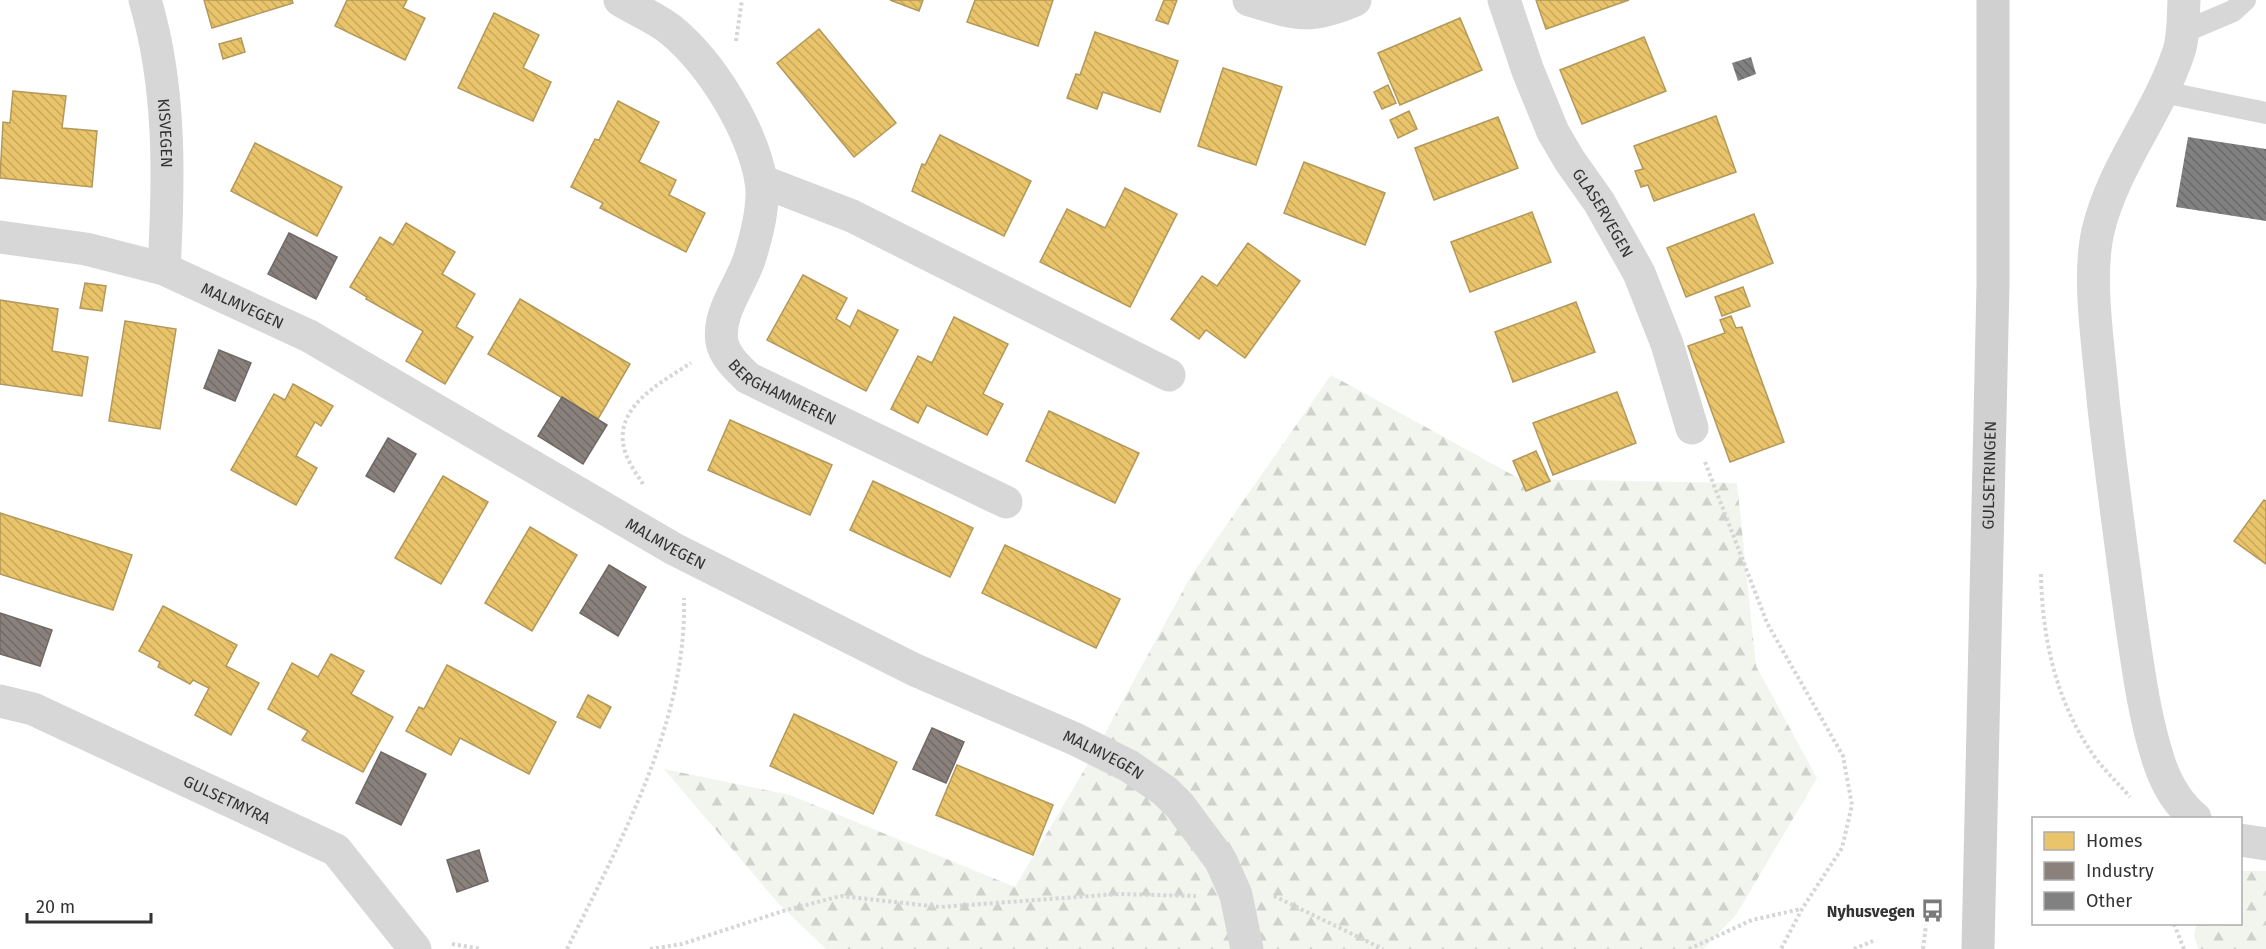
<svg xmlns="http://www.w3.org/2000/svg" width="2266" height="949" font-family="'Fira Sans',sans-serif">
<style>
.forest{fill:url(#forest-firs)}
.homes{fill:url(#homes-back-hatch);stroke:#b2985a;stroke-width:1.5}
.industry{fill:url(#industry-back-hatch);stroke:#706a66;stroke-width:1.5}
.building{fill:url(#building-back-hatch)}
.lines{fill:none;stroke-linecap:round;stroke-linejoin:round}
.path{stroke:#d6d6d6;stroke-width:4;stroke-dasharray:3 3;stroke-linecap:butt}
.lane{stroke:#d7d7d7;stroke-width:22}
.street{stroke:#d7d7d7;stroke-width:33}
.secondary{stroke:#d0d0d0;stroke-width:33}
.labels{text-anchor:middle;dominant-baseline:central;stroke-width:6;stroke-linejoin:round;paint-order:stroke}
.street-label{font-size:16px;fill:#333;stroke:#fff}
.poi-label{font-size:16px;font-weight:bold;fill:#333;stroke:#fff;text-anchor:end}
</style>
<defs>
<pattern id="forest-firs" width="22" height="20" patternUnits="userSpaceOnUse" patternTransform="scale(1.5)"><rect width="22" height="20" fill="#f1f5ed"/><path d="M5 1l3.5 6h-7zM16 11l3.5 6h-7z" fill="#cfd2cc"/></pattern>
<pattern id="homes-back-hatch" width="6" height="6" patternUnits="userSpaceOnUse" patternTransform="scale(1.5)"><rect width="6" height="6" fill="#e9c46a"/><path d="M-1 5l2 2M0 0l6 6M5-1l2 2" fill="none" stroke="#c8a95c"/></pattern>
<pattern id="industry-back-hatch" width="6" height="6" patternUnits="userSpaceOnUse" patternTransform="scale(1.5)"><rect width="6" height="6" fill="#8a817c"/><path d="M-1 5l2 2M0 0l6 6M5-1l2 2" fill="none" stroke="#716a66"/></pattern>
<pattern id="building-back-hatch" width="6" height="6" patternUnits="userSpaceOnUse" patternTransform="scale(1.5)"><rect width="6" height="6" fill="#818181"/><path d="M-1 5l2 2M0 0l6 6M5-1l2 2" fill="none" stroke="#6a6a6a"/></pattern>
</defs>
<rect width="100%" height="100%" fill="#fff"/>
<g class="forest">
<polygon points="1331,375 1520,479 1737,483 1756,666 1817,778 1736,915 1703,949 826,949 778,903 664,769 790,795 1015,887 1092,757 1191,576"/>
<polygon points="2241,871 2266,871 2266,949 2199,949 2194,936 2196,924 2240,924"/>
</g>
<g class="homes">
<polygon points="204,0 292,0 293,3 212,28"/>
<polygon points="347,0 407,0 403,8 425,18 405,60 335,26"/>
<polygon points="890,0 923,0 919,11"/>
<polygon points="975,0 1053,0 1038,46 967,22"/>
<polygon points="1164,0 1177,0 1168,24 1156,20"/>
<polygon points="1536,0 1629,0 1546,29"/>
<polygon points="494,13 539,35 523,68 551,82 533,121 458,88"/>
<polygon points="1460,18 1482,70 1400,105 1378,53"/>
<polygon points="819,29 896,123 854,157 777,63"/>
<polygon points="1095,32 1178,61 1160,112 1103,92 1097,109 1067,98 1076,74 1080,75"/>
<polygon points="1644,37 1666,91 1582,124 1560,70"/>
<polygon points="241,38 245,52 223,59 219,44"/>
<polygon points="1223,68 1282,87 1256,165 1198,146"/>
<polygon points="1388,85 1396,103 1382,109 1374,92"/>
<polygon points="13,91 66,96 62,128 97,131 92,187 0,178 3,122 10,123"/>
<polygon points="618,101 659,122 639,162 676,180 669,195 705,213 686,252 600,208 603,203 571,187 595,139 599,140"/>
<polygon points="1409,111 1417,129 1398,138 1390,120"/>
<polygon points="1716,116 1736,172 1654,201 1648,185 1641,187 1635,171 1643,169 1634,146"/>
<polygon points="1498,117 1518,168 1434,200 1415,148"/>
<polygon points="940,135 1031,181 1004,236 912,191 922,164 925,165"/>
<polygon points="255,143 342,187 317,236 231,191"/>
<polygon points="1304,162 1385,193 1365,245 1284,213"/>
<polygon points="1125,188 1177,214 1130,307 1040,262 1067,209 1105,228"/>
<polygon points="1532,212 1551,262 1470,292 1451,242"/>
<polygon points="1754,214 1773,263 1686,297 1667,248"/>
<polygon points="406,223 455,252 442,274 475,294 456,327 473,337 445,384 406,361 423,331 366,299 367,297 350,287 380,237 393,245"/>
<polygon points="1248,243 1300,281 1245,358 1206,330 1199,339 1171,319 1202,276 1217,286"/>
<polygon points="803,275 847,298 836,319 850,327 858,310 898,330 866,391 767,340"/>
<polygon points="85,283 106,286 102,311 80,308"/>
<polygon points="1743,287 1750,306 1722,316 1715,297"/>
<polygon points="520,299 630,364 598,419 488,354"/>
<polygon points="0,300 58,309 52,351 88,357 82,396 0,384"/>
<polygon points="1576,302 1595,352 1513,382 1495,332"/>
<polygon points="1731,316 1736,328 1742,327 1784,442 1730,462 1688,346 1725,333 1720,320"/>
<polygon points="954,317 1008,344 983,394 1003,404 987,435 927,405 918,423 891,409 918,356 932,363"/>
<polygon points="125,321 176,329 160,429 109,421"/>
<polygon points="293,384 333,406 321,426 315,422 296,456 317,468 296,505 231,470 274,394 285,400"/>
<polygon points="1617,392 1636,443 1553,475 1533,423"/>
<polygon points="1049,411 1139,453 1115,503 1026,461"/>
<polygon points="730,420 832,465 810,515 708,470"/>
<polygon points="1536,451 1550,481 1526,491 1513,461"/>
<polygon points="443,476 488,502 441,584 395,558"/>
<polygon points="873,481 973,528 950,577 850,530"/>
<polygon points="2264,500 2266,501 2266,564 2234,541"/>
<polygon points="0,513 132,555 113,610 0,574"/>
<polygon points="530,527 577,555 532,631 485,603"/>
<polygon points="1005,545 1120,599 1096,648 982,593"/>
<polygon points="163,606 237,645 226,666 259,683 231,735 195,715 209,688 193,680 190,684 158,667 160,662 139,651"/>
<polygon points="331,654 364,671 351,694 393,717 363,772 302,740 308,731 268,709 292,663 318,677"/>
<polygon points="447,665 556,722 529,774 460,738 451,755 406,731 419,707 424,709"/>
<polygon points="588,695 611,707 600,728 577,717"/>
<polygon points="794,714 897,762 873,814 770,766"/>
<polygon points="957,765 1053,805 1033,855 936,815"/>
</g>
<g class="industry">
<polygon points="289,233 337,257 316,299 268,274"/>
<polygon points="219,350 251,363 235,401 204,388"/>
<polygon points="562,397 607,425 583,464 538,436"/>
<polygon points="388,438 416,454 394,492 366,476"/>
<polygon points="609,565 646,587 618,636 580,613"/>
<polygon points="0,613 52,630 40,666 0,654"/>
<polygon points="932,728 964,742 946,783 913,769"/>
<polygon points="381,752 426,774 401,825 356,803"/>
<polygon points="479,850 488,881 457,892 447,860"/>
</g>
<g class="building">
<polygon points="1751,57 1756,74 1738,81 1732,63"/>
<polygon points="2188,137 2266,149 2266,221 2176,207"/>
</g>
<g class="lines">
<g class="path">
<polyline points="736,41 742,0"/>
<polyline points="1705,462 1767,623 1843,756 1852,805 1842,848 1802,909 1781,949"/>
<path d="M643 484C636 473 627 461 624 448 614 406 662 382 691 363"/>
<path d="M2041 574C2042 638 2056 702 2094 756 2105 771 2118 783 2130 797"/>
<polyline points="1274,896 1383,949"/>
<polyline points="2174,924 2184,949"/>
<polyline points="452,944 481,949"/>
<path d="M567 949C621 840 687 722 684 598"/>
<polyline points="650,949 682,944 783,911 841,896 940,907 1118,894 1196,896"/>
<polyline points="1689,949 1752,920 1801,909"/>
<polyline points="1854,949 1873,941"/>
<polyline points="1923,949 1926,925"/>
</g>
<g class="lane">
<polyline points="2181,33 2233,11 2245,0"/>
<polyline points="2163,92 2266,113"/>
</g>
<g class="street">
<path id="s1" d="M145 0C171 87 169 179 164 269"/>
<path id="s2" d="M620 0C636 10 656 18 671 30 712 64 751 128 761 180 765 204 757 234 750 257 742 284 717 312 722 342 725 357 738 368 748 378L1006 502"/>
<path d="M1249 0C1297 14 1308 20 1355 0"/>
<path id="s3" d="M1504 0 1528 71 1553 132 1570 161 1599 202 1639 273 1667 344 1692 428"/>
<path d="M2184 0C2183 17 2184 38 2178 54 2157 116 2113 167 2098 231 2087 278 2099 350 2103 399 2111 473 2121 546 2131 620 2138 667 2144 716 2159 762 2166 783 2178 804 2195 818"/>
<polyline points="761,181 852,216 1169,375"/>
<path id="s4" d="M0 237 86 249 164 269 309 336 674 549 915 670 1075 739 1129 766 1165 791 1180 806 1221 861 1236 895 1247 949"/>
<path id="s5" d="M0 701 33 709 336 850 415 949"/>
<polyline points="2240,840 2266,844"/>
</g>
<path class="secondary" id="s6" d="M1978 949 1993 284V0"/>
</g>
<defs>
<symbol id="bus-bare" viewBox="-9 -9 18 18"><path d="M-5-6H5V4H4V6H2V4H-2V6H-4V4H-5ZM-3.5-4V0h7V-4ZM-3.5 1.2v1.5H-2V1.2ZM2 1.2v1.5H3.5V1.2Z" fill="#7a7a7a" stroke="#fff" stroke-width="2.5" paint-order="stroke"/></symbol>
</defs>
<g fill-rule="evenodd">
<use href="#bus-bare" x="1916" y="894" width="33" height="33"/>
</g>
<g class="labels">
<g class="street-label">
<text stroke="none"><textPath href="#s1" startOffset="135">KISVEGEN</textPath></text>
<text stroke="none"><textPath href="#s3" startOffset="236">GLASERVEGEN</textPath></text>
<text stroke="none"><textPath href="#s4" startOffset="254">MALMVEGEN</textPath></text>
<text stroke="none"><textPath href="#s2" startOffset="488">BERGHAMMEREN</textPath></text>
<text stroke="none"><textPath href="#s6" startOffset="474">GULSETRINGEN</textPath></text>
<text stroke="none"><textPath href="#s4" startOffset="740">MALMVEGEN</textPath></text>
<text stroke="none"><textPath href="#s4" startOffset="1226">MALMVEGEN</textPath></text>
<text stroke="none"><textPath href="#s5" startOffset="248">GULSETMYRA</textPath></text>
</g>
<g class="poi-label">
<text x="1915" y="911">Nyhusvegen</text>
</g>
</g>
<rect x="2032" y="817" width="210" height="108" fill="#ffffff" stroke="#adadad" stroke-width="1.5"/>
<rect x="2044" y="832" width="30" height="18" fill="#e9c46a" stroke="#adadad" stroke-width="1.5"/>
<text x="2086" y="847" font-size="18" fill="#333333">Homes</text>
<rect x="2044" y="862" width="30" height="18" fill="#8a817c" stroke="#adadad" stroke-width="1.5"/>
<text x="2086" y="877" font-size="18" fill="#333333">Industry</text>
<rect x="2044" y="892" width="30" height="18" fill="#818181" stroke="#adadad" stroke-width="1.5"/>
<text x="2086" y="907" font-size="18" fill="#333333">Other</text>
<path d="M27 913v9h124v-9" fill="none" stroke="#333333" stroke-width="3"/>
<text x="36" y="913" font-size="18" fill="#333333" stroke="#ffffff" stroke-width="4.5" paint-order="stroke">20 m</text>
</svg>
